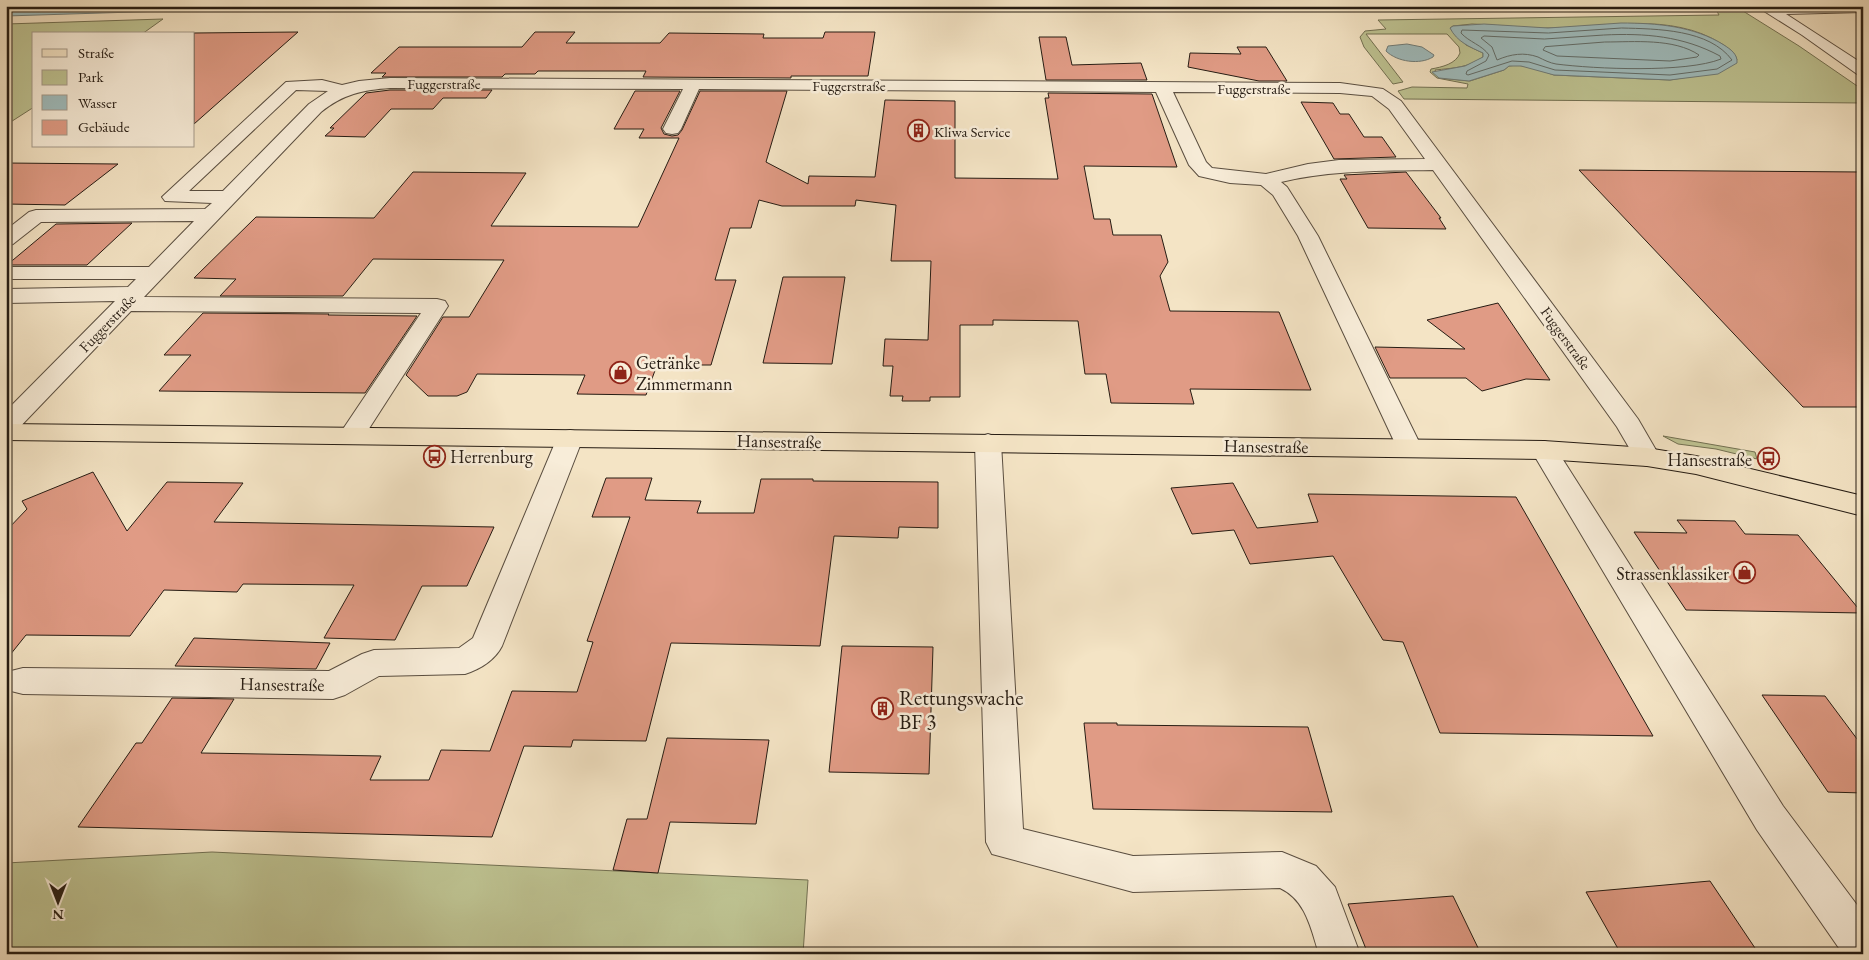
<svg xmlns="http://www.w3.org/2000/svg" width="1869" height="960" font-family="'EB Garamond',serif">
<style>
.green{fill:#bec392;stroke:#727052;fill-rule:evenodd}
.water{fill:#9fbcbd;stroke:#6f7c79}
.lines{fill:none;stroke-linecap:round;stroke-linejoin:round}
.shore{stroke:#626c68;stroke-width:1}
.building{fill:#e09b85;stroke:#261c13}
.minor-casing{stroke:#5a4e40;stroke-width:2}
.major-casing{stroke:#261c13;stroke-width:2}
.minor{fill:#f8edd9;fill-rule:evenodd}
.major{fill:#f4e4c5;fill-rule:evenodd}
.labels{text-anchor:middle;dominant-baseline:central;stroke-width:5;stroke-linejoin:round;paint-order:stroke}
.far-street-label{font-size:15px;fill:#261c13;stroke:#f8edd9}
.far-poi-label{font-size:15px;fill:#261c13;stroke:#f8edd9;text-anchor:start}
.poi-label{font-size:18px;fill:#261c13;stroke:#f8edd9;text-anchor:start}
.street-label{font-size:18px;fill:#261c13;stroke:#f8edd9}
.near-poi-label{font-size:21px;fill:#261c13;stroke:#f8edd9;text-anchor:start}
</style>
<rect width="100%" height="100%" fill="#f4e4c5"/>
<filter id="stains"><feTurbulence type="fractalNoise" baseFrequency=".004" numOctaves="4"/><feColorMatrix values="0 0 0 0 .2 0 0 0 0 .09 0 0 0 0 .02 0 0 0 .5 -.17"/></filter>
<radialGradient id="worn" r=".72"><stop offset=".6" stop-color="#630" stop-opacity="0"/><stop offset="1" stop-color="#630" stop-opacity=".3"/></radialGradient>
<g class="green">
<path d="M1714 6H1735L1799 46 1863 90V103L1404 99 1398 91 1412 87 1467 88 1468 84 1437 78 1430 72 1431 69C1442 67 1456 64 1460 53L1459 47 1447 34H1366L1403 82 1393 84 1364 47 1360 37 1365 31 1386 29 1378 20 1719 15ZM1472 24C1498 25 1523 29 1549 28 1606 28 1670 11 1722 44 1728 48 1735 52 1737 60L1694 76 1670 80 1554 75 1534 68 1517 65 1509 66 1504 70 1470 81 1439 78 1435 70C1453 68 1468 68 1483 57V53L1466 45 1450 28 1453 26Z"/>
<polygon points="163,19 142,34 34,34 34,107 6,125 6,24"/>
<polygon points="1663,436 1755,452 1757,459 1716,449 1678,444"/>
<polygon points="212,852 808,880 803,954 6,954 6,863"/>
</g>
<g class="water">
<polygon points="6,6 932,6 910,9 197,10 6,16"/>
<path d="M1621 23C1656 23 1694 26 1724 45 1730 49 1738 54 1737 63L1718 74 1670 80 1554 75 1521 66H1509L1504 70 1469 81 1439 78 1432 72 1465 66 1483 57V53C1470 47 1457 42 1450 28L1453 26 1484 24 1548 28Z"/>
<path d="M1407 44 1422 47 1434 55 1433 57C1420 65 1397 62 1386 51L1388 46Z"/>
</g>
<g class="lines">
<g class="shore">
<polyline points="6,11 170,6"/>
<path d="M1622 28C1657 29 1709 29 1732 60L1717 69 1670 75 1555 70 1529 62 1512 61 1468 75 1466 74 1467 71 1486 61 1489 55C1482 45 1469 42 1461 33L1462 30 1548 33Z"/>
<path d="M1604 35C1645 33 1683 36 1720 56L1721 59C1686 73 1595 69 1556 64 1550 63 1544 60 1538 57 1524 52 1511 54 1497 60L1492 47 1481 38 1484 36 1544 39Z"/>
<path d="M1605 42C1634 42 1674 38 1699 55L1697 57 1670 61 1557 56 1543 50 1545 47Z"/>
</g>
</g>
<g class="building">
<polygon points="298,32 194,124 194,33"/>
<polygon points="535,32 575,32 566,43 660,43 669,33 764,34 763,38 823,38 825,32 875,32 868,76 791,76 791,78 643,77 646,71 538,71 535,74 505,74 502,77 382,77 386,73 371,73 399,47 522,47"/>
<polygon points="1039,37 1066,37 1072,65 1141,63 1147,80 1046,80"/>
<polygon points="1237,47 1266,47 1287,81 1259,81 1188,67 1190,53 1241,54"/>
<polygon points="390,90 492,90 486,98 443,98 433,109 391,109 365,137 325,136 334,128 330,128 366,93"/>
<polygon points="635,91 680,91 661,128 664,134 672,136 678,135 682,130 700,91 787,91 766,162 808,184 809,176 875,177 885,100 955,101 955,178 1055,179 1058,179 1045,98 1049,98 1048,93 1152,94 1177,167 1084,166 1094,219 1110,219 1113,235 1161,235 1168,262 1160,276 1170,311 1279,312 1311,390 1190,389 1194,404 1111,403 1106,374 1085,374 1078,321 993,320 993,325 960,325 960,397 930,397 930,401 902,401 903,396 890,396 893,366 883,366 885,339 928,340 931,261 891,261 896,205 856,200 855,206 782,206 759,200 751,228 730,228 715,280 736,280 711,365 657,365 646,395 577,394 585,375 477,374 467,392 457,396 428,396 406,375 443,317 469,317 504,260 373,259 343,296 220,296 236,279 194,278 256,217 374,218 413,172 526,173 491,226 638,227 679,138 639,138 644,129 614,129"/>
<polygon points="1301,102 1333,103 1340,114 1349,114 1364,137 1382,137 1396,157 1334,159"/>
<polygon points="6,163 118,164 65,205 6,204"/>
<polygon points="1579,170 1863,172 1863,407 1803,407"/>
<polygon points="1406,172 1441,218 1439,218 1446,229 1368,228 1340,179 1347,179 1344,175"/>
<polygon points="132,223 87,265 7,265 56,224"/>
<polygon points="783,277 845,277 832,364 763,363"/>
<polygon points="1498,303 1550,380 1526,379 1482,391 1466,378 1390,378 1375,347 1465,349 1427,320"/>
<polygon points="203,313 329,314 328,315 417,316 365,393 159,391 191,355 164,355"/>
<polygon points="93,472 127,531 167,482 243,483 214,522 494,527 467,586 422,586 395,640 324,638 354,585 243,584 237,592 164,590 130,636 26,635 6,660 6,531 27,509 22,501"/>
<polygon points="606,478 652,478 645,500 701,501 697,513 754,513 761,479 813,479 813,481 938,482 938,528 899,527 898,538 834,536 820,646 671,643 646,741 573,740 571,747 524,746 492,837 78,827 136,743 142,743 172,698 234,699 201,753 381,756 370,780 429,780 441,750 490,751 512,691 577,692 593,642 587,641 630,517 592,517"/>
<polygon points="1233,483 1257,528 1318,522 1308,494 1516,497 1653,736 1440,733 1403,642 1383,640 1333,556 1250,564 1234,530 1192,534 1171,488"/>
<polygon points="1677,520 1735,521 1745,534 1798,535 1862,613 1686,610 1634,532 1687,533"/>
<polygon points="194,638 330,643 316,669 175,666"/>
<polygon points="842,646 933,647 929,774 829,772"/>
<polygon points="1762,695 1825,696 1863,747 1863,793 1828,792"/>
<polygon points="1084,723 1117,723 1117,725 1308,727 1332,812 1093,809"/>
<polygon points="667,738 769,740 756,824 670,822 658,873 613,870 627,819 647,819"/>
<polygon points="1710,881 1759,954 1690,954 1688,951 1666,954 1621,954 1586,892"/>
<polygon points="1453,896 1481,954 1368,954 1348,904"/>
</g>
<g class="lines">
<defs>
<g id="minor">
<polygon points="1756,6 1863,6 1863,12 1786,14 1863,64 1863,76 1857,74 1802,35"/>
<path d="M390 78 1340 83 1383 89 1401 101 1638 419 1660 457 1656 463 1647 466 1638 463 1617 427 1433 170C1381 171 1331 170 1281 182L1287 187 1318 236 1422 448 1418 454 1409 457 1400 454 1298 236 1273 195 1261 185 1230 183 1199 176 1189 165 1156 92 699 89 681 129 678 133 672 134 666 133 663 129 683 89 390 88C363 90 343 94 321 112L144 297 437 299 445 301 448 306 361 441 352 443 343 441 339 435 421 313 131 311 15 432 6 434V411L115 301 6 303V289L128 287 136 279H6V267H149L194 221 41 222 13 244 6 246V230L29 212 36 210 205 209 212 203 165 201 162 197 286 82 322 80 342 85 359 81ZM296 90 328 91 309 104 223 191H189ZM1173 92 1340 93 1372 96 1389 109 1425 159 1339 160 1308 164 1266 174 1212 168 1206 162Z"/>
<path d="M570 430 579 432 583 438 502 646C495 660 480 669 465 674L379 676 345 695 333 699 23 694 11 691 6 681 11 671 23 668 329 671 362 654 374 650 459 648 473 638 557 438 561 432Z"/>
<path d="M988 434 997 437 1001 443 1023 829 1133 856 1282 852 1316 866 1335 887 1360 954H1319C1311 929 1306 900 1280 888L1133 892 992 854 986 842 975 443 979 437Z"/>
<polygon points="1544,441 1553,444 1783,806 1863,913 1863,954 1843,954 1757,830 1531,450 1535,444"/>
</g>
<polygon id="major" points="6,424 1544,441 1647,448 1696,456 1863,496 1863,516 1696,474 1647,466 1544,459 6,440"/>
</defs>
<use href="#minor" class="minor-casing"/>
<use href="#major" class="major-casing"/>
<use href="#minor" class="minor"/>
<use href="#major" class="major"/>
</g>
<defs>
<symbol id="building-ring" viewBox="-11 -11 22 22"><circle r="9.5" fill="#f8edd9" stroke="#8f2418" stroke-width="1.5"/><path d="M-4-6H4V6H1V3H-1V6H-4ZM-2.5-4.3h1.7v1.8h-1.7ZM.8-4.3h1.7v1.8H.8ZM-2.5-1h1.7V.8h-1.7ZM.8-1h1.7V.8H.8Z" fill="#8f2418"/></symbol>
<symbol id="shop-ring" viewBox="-11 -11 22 22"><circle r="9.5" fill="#f8edd9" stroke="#8f2418" stroke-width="1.5"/><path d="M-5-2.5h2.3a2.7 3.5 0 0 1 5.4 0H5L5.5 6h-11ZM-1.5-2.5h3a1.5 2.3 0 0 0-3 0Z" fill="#8f2418"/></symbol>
<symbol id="bus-ring" viewBox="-11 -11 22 22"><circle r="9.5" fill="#f8edd9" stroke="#8f2418" stroke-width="1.5"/><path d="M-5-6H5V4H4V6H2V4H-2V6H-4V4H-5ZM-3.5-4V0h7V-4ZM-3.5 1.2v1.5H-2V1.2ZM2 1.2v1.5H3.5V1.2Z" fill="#8f2418"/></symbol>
</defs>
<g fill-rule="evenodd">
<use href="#building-ring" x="906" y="118" width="25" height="25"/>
<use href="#shop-ring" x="608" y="360" width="25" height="25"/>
<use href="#bus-ring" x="422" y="444" width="25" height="25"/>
<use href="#bus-ring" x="1756" y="446" width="25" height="25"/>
<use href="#shop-ring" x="1732" y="560" width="25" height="25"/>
<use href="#building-ring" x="870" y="696" width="25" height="25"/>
</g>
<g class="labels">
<g class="far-street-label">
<text x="444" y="83">Fuggerstraße</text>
<text x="849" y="85">Fuggerstraße</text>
<text x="1254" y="88">Fuggerstraße</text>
<text transform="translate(107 323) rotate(-46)">Fuggerstraße</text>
<text transform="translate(1566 338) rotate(54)">Fuggerstraße</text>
</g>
<g class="far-poi-label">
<text x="934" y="131">Kliwa Service</text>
</g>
<g class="poi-label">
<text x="636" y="362">Getränke<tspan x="636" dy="21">Zimmermann</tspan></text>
<text x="450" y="456">Herrenburg</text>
<text x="1752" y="459" text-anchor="end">Hansestraße</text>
<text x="1729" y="573" text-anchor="end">Strassenklassiker</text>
</g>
<g class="street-label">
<text transform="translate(779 441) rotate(1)">Hansestraße</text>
<text transform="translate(1266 446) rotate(1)">Hansestraße</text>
<text transform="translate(282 684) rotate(1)">Hansestraße</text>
</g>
<g class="near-poi-label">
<text x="899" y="697">Rettungswache<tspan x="899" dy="24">BF 3</tspan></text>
</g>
</g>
<rect width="1869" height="960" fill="none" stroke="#f4e4c5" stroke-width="25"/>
<rect x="8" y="8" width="1854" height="945" fill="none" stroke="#261c13" stroke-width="2.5"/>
<rect x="12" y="12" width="1844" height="935" fill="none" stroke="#261c13"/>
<rect x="32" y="32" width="162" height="115" fill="#f8edd9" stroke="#a4998a"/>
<rect x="42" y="49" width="25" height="8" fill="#f4e4c5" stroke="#a4998a"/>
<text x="78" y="58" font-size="15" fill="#261c13">Straße</text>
<rect x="42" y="70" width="25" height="15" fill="#bec392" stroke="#a4998a"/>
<text x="78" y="82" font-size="15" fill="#261c13">Park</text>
<rect x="42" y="95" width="25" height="15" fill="#9fbcbd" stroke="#a4998a"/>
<text x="78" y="108" font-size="15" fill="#261c13">Wasser</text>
<rect x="42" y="120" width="25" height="15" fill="#e09b85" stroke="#a4998a"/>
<text x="78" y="132" font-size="15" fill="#261c13">Gebäude</text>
<g transform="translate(58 902) rotate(180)" stroke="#f8edd9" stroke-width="4" paint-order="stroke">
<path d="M0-4L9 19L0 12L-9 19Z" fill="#261c13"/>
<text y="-8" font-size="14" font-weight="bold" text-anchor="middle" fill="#261c13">N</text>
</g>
<rect width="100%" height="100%" filter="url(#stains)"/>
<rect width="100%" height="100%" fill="url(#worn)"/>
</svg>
